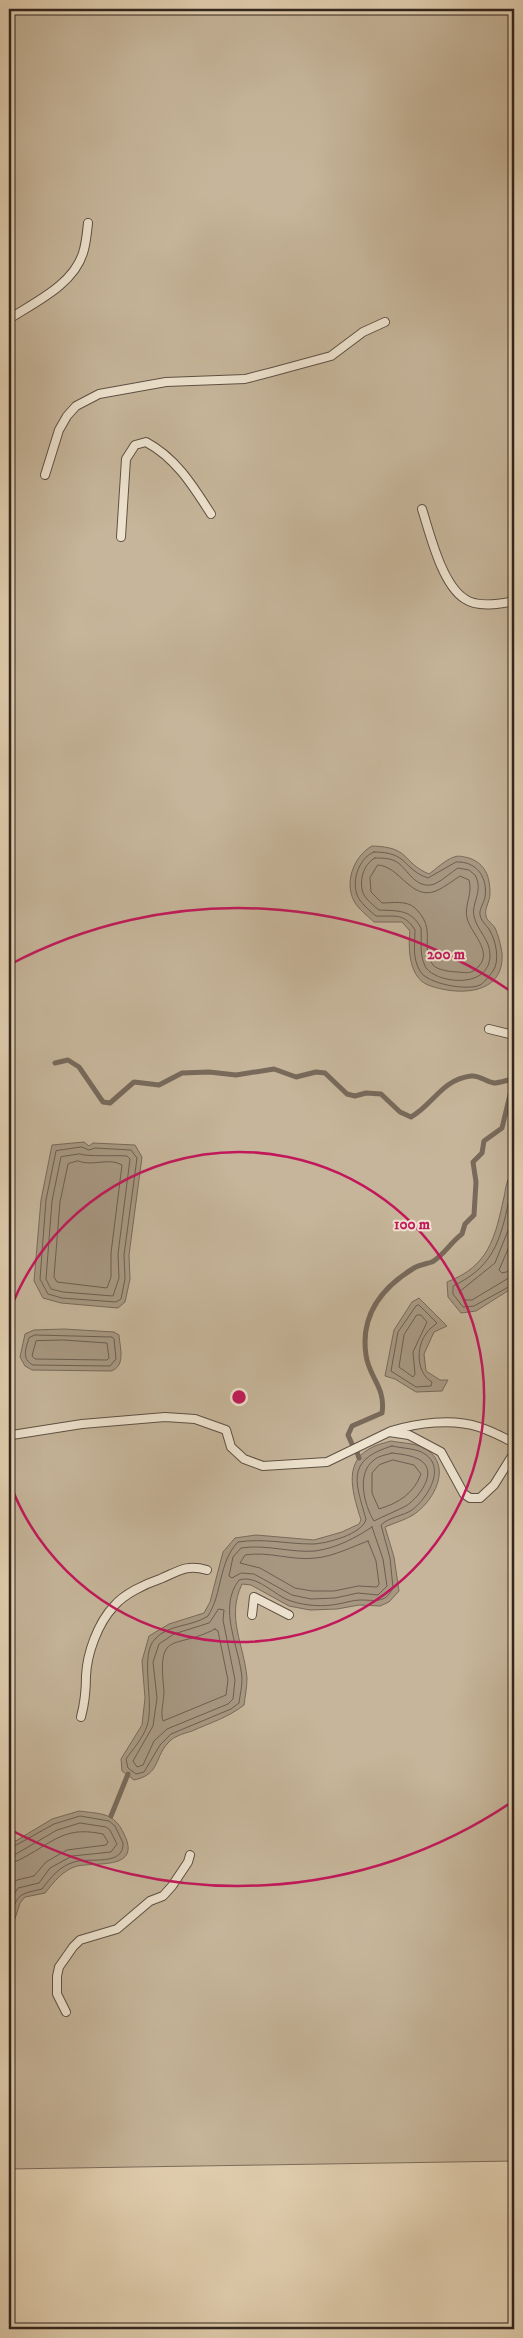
<svg xmlns="http://www.w3.org/2000/svg" width="523" height="2338" font-family="'IM FELL DW Pica',serif">
<style>
.green{fill:#c6b59a;stroke:#7c6d5c}
.water{fill:#a79781;stroke:#78695a}
.lines{fill:none;stroke-linecap:round;stroke-linejoin:round}
.shore{stroke:#6c5e50;stroke-width:1}
.stream{stroke:#78695a;stroke-width:5}
.service-casing{stroke:#5e5044;stroke-width:10}
.service{stroke:#ede2ce;stroke-width:8}
.ring{fill:none;stroke:#c2185b;stroke-width:2.5}
.centre{fill:#c2185b;stroke:#ede2ce;stroke-width:2.5}
.ring-label{font-size:15px;text-anchor:middle;font-weight:bold;fill:#c2185b;stroke:#ede2ce;stroke-width:4;stroke-linejoin:round;paint-order:stroke}
</style>
<rect width="100%" height="100%" fill="#e4d2b3"/>
<filter id="stains"><feTurbulence type="fractalNoise" baseFrequency=".004" numOctaves="4"/><feColorMatrix values="0 0 0 0 .2 0 0 0 0 .09 0 0 0 0 .02 0 0 0 .5 -.17"/></filter>
<radialGradient id="worn" r=".72"><stop offset=".6" stop-color="#630" stop-opacity="0"/><stop offset="1" stop-color="#630" stop-opacity=".3"/></radialGradient>
<polygon class="green" points="9,9 514,9 514,2161 9,2169"/>
<g class="water">
<path d="M372 846C411 847 401 862 429 874 436 869 445 860 454 857 459 855 464 857 469 858 486 864 490 877 490 894 490 901 484 909 486 916 487 921 492 923 495 928 498 934 501 946 502 953 505 996 457 996 428 985 409 977 408 949 410 931L402 922H374C368 916 358 909 354 901 344 882 354 856 372 846Z"/>
<polygon points="84,1142 89,1146 93,1143 135,1145 142,1157 129,1255 130,1279 125,1302 118,1308 61,1303 43,1298 34,1281 41,1200 52,1145"/>
<path d="M514 1172V1287L476 1311 461 1313 448 1297 447 1282C489 1266 495 1238 504 1197 506 1188 506 1178 514 1172Z"/>
<polygon points="419,1298 447,1326 434,1332 424,1354 426,1371 440,1380 448,1380 442,1391 416,1392 395,1379 385,1376 394,1330 412,1302"/>
<path d="M64 1329 114 1332 119 1335C120 1348 126 1366 111 1371L32 1370 25 1366 20 1357 25 1334 34 1330Z"/>
<path d="M391 1441C401 1443 413 1443 422 1447 454 1462 436 1500 413 1515 405 1520 394 1523 385 1527L394 1557 399 1591 389 1602 380 1606 359 1605 337 1609 310 1610 289 1606 251 1585 242 1584C226 1618 244 1644 247 1678 247 1687 245 1697 244 1705 229 1717 210 1723 192 1731 186 1733 177 1735 171 1740 153 1756 162 1774 134 1780L122 1771 121 1759 142 1725 145 1698 142 1661 149 1636 169 1624 204 1613 210 1602 223 1552 235 1538 256 1535 314 1540 342 1532 359 1524 361 1520C354 1497 342 1464 369 1449 375 1445 384 1443 391 1441Z"/>
<path d="M79 1811C101 1814 114 1812 124 1834 142 1870 97 1862 77 1866 63 1870 54 1882 45 1893L25 1897 20 1903 12 1928 9 1929V1845L52 1819Z"/>
</g>
<g class="lines">
<g class="shore">
<path d="M374 852C409 852 402 869 428 878L456 862C477 861 488 878 485 897 484 903 479 909 480 915 482 923 487 925 490 931 496 941 500 961 493 971 490 975 484 983 480 985 467 991 427 984 420 971 412 958 415 943 415 930 404 912 394 917 376 916 371 912 363 905 359 899 350 884 358 858 374 852Z"/>
<path d="M375 858C382 858 389 858 395 861 407 867 413 887 431 885 440 883 450 873 458 868L469 870 475 875C484 891 471 903 474 916 477 931 490 939 490 955 490 991 433 983 425 966 419 953 422 942 421 928 411 909 398 911 379 910 374 906 367 900 364 895 358 883 363 864 375 858Z"/>
<path d="M378 865C400 866 411 901 436 891 445 887 452 881 460 876L469 880C473 894 464 905 467 918 470 932 493 951 479 966 472 974 468 973 458 972 451 972 437 970 433 965 419 946 438 930 415 908 406 900 393 903 382 903L371 892 370 878Z"/>
<polygon points="82,1147 89,1150 95,1148 131,1150 137,1158 124,1255 125,1279 121,1299 116,1302 62,1298 48,1294 40,1279 46,1200 56,1151"/>
<path d="M80 1154C88 1157 116 1155 127 1156L130 1159 118 1254 119 1278 113 1296 63 1292 51 1289 46 1279 52 1201 61 1157Z"/>
<path d="M78 1161C92 1167 109 1157 122 1165L111 1253V1277L107 1288 57 1282 54 1277 60 1202 68 1164Z"/>
<path d="M514 1179C510 1188 509 1199 507 1209 499 1246 489 1269 453 1286V1294L463 1307 474 1306 514 1284"/>
<polyline points="514,1203 509,1228 495,1263 459,1292 465,1300 472,1300 507,1279 514,1277"/>
<polyline points="514,1235 499,1270 502,1273 514,1270"/>
<path d="M419 1305 437 1323C435 1325 433 1326 431 1328 415 1342 415 1372 432 1382L431 1386 416 1387 391 1371 398 1332 416 1306Z"/>
<polygon points="417,1315 421,1315 427,1322 413,1352 415,1374 413,1377 399,1367 404,1335"/>
<path d="M35 1335 112 1337 114 1339 116 1359 110 1366 33 1365C21 1359 26 1348 29 1338Z"/>
<polygon points="64,1340 107,1343 109,1358 107,1360 35,1359 32,1356 36,1341"/>
<path d="M392 1446C400 1448 410 1448 419 1451 449 1463 429 1497 412 1510 403 1516 389 1517 381 1525L390 1558 393 1588C385 1604 375 1600 360 1600 353 1600 345 1603 338 1604 323 1607 306 1606 291 1601 275 1596 257 1574 239 1580 217 1609 240 1647 242 1679 242 1687 240 1695 239 1703L231 1709 171 1734 160 1745 144 1772 136 1774 128 1768 126 1759C133 1749 143 1738 147 1726 155 1703 139 1655 155 1639 168 1624 192 1627 208 1616 223 1592 218 1563 238 1542 263 1538 287 1544 312 1544 326 1544 363 1534 366 1519 355 1481 346 1460 392 1446Z"/>
<path d="M392 1453C409 1455 435 1458 426 1482 422 1491 415 1500 406 1506 396 1511 384 1516 374 1521 364 1505 356 1473 374 1460 378 1456 386 1455 392 1453Z"/>
<path d="M393 1460 414 1465 421 1474C414 1493 399 1503 379 1509L372 1493V1473L379 1465Z"/>
<path d="M372 1527 383 1559 387 1586 378 1595 358 1593 335 1598 311 1599 292 1595 254 1574 241 1573 232 1578 229 1576 233 1557 241 1548C266 1544 291 1553 315 1551 337 1548 355 1538 372 1527Z"/>
<path d="M368 1541 376 1561 379 1584 377 1587 358 1586 334 1591H312L295 1588 260 1568 240 1563 245 1555C269 1551 292 1561 316 1558 335 1556 351 1547 368 1541Z"/>
<polygon points="219,1609 224,1610 223,1620 235,1680 233,1699 228,1704 167,1729 154,1741 143,1765 137,1767 133,1761 153,1726 157,1698 153,1662 159,1644 174,1634 209,1623"/>
<path d="M215 1629 218 1631 228 1680 226 1695 163 1721C160 1713 164 1701 164 1691 157 1628 173 1651 215 1629Z"/>
<path d="M9 1849 54 1824 80 1816 109 1821 115 1826 123 1843C124 1867 89 1857 74 1862 60 1866 51 1877 42 1889 15 1895 18 1895 9 1921"/>
<polyline points="9,1855 16,1854 57,1830 80,1823 106,1827 110,1830 117,1844 111,1852 72,1856 50,1868 39,1883 18,1888 9,1902"/>
<path d="M9 1863C17 1862 23 1858 30 1854 59 1837 69 1827 103 1834L108 1842 106 1845 67 1850 46 1862 34 1876 17 1880 9 1887"/>
</g>
<g class="stream">
<path d="M55 1063 68 1060 79 1067 103 1102 110 1103 134 1082 159 1085 182 1073 209 1072 236 1075 274 1069 296 1077 316 1072 325 1073 347 1094 355 1096 366 1093 381 1094 400 1112 411 1117C434 1104 441 1080 471 1076 480 1075 486 1082 494 1083 500 1083 507 1080 513 1079"/>
<path d="M352 1444 348 1435 352 1426 382 1413C386 1387 369 1378 366 1355 360 1315 381 1288 414 1268 419 1265 426 1264 432 1262 444 1255 451 1242 462 1234L465 1224 474 1215 476 1182 473 1162 482 1153 484 1141 502 1128 514 1078"/>
<polyline points="357,1452 359,1458"/>
<polyline points="111,1816 128,1774"/>
</g>
<defs>
<g id="service">
<path d="M9 319C35 302 73 285 83 253 86 244 87 233 88 223"/>
<polyline points="45,475 59,430 67,416 76,406 99,394 166,382 245,379 272,372 331,356 363,332 385,322"/>
<path d="M422 509C430 534 442 585 465 599 478 608 500 604 514 601"/>
<path d="M121 537 126 459 135 445 146 442C176 458 193 486 211 514"/>
<polyline points="489,1029 514,1035"/>
<path d="M391 1431C417 1423 452 1418 479 1427 491 1431 503 1437 514 1443"/>
<polyline points="12,1435 82,1424 165,1417 195,1419 226,1430 231,1447 244,1459 263,1466 327,1462 389,1432 409,1435 441,1452 464,1494 470,1498 480,1498 494,1485 514,1453"/>
<polyline points="252,1615 254,1597 289,1615"/>
<path d="M81 1717C85 1702 86 1692 86 1676 87 1653 98 1623 114 1606 124 1594 145 1584 160 1579 179 1571 186 1564 207 1570"/>
<polyline points="66,2012 57,1994 57,1976 59,1967 73,1947 80,1940 117,1929 150,1901 163,1896 172,1886 188,1862 190,1855"/>
</g>
</defs>
<use href="#service" class="service-casing"/>
<use href="#service" class="service"/>
</g>
<g class="ring">
<path d="M9 1313A245 245 0 1 1 9 1481"/>
<path d="M512 1802A489 489 0 0 1 9 1829M9 965A489 489 0 0 1 512 992"/>
</g>
<circle cx="239" cy="1397" r="8" class="centre"/>
<g class="ring-label">
<text x="446" y="959">200 m</text>
<text x="412" y="1229">100 m</text>
</g>
<rect width="523" height="2338" fill="none" stroke="#e4d2b3" stroke-width="30"/>
<rect x="10" y="10" width="503" height="2318" fill="none" stroke="#31251f" stroke-width="2.5"/>
<rect x="15" y="15" width="493" height="2308" fill="none" stroke="#31251f"/>
<rect width="100%" height="100%" filter="url(#stains)"/>
<rect width="100%" height="100%" fill="url(#worn)"/>
</svg>
